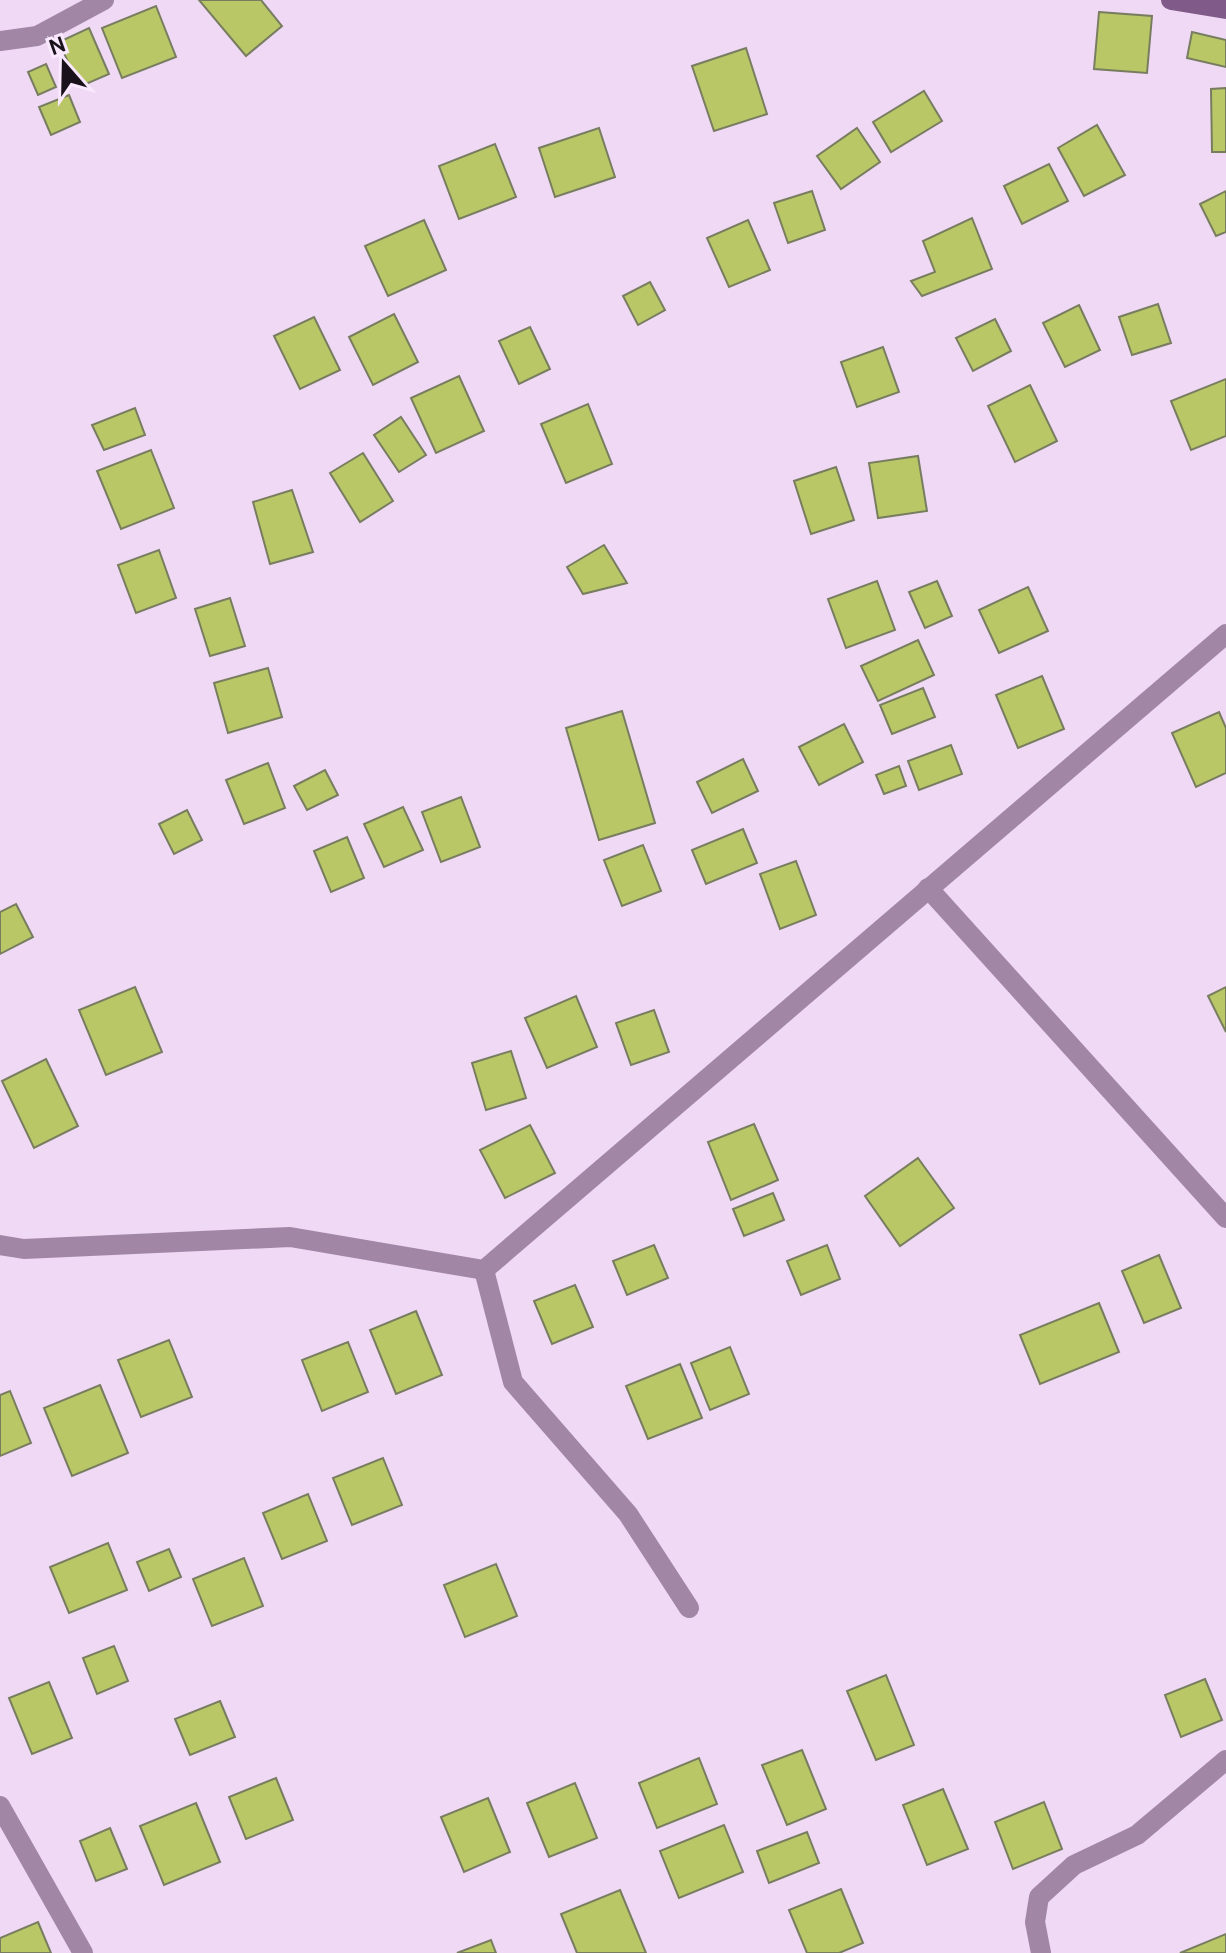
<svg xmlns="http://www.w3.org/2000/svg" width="1226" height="1953" font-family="Cabin,sans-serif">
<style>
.building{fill:#bac767;stroke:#787d60;stroke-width:2}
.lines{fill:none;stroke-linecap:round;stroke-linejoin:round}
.minor{stroke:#a186a6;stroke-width:20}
.secondary{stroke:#805a88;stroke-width:20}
</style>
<rect width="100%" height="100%" fill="#f0d9f4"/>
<g class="building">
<polygon points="199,0 261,0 282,26 246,56"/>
<polygon points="156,6 176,57 122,78 102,28"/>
<polygon points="1099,12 1152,16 1147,73 1094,69"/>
<polygon points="89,28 109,74 79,87 59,42"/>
<polygon points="1192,32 1226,40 1226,67 1187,58"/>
<polygon points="746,48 767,114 714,131 692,66"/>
<polygon points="46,64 56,87 38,95 28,72"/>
<polygon points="1226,88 1226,152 1212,152 1211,89"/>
<polygon points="924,91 942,121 891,152 873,122"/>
<polygon points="69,95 80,122 51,135 39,107"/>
<polygon points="1097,125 1125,175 1084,196 1058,148"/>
<polygon points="599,128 615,177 555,197 539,148"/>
<polygon points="857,128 880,162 841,189 817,156"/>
<polygon points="495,144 516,197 459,219 439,166"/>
<polygon points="1049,164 1068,201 1022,224 1004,186"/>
<polygon points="812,191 825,230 788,243 774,203"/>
<polygon points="1226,191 1226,232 1216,236 1200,204"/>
<polygon points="972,218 992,269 922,296 911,281 935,272 923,241"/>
<polygon points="424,220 446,270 388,296 365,246"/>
<polygon points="748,220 770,270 729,287 707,238"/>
<polygon points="650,282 665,310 638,325 623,296"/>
<polygon points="1158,304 1171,343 1132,355 1119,317"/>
<polygon points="1079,305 1100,350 1065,367 1043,323"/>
<polygon points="394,314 418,362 373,385 349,337"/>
<polygon points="314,317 340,370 300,389 274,336"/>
<polygon points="995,319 1011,351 973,371 956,338"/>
<polygon points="530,327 550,369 519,384 499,341"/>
<polygon points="883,347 899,392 857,407 841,362"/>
<polygon points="459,376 484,431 436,453 411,398"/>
<polygon points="1226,379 1226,436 1191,450 1171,401"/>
<polygon points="1030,385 1057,441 1015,462 988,406"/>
<polygon points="588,404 612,464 566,483 541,424"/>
<polygon points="135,408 145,435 104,450 92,425"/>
<polygon points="401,417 426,455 399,472 374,435"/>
<polygon points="151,450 174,508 121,529 97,471"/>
<polygon points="363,453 393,501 360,522 330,473"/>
<polygon points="918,456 927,511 878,518 869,463"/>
<polygon points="836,467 854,520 811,534 794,481"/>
<polygon points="292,490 313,552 270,564 253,502"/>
<polygon points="604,545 627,583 583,594 567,567"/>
<polygon points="159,550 176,598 136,613 118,565"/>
<polygon points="877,581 895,630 846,648 828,599"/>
<polygon points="937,581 952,616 925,628 909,592"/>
<polygon points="1028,587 1048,631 999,653 979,610"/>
<polygon points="230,598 245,646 210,656 195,609"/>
<polygon points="918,640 934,675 878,701 861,666"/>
<polygon points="268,668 282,717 228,733 214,683"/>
<polygon points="1042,676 1064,729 1018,748 996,695"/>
<polygon points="923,688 935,717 892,734 880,705"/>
<polygon points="622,711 655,823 599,840 566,728"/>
<polygon points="1219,712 1226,728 1226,773 1196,787 1172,733"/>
<polygon points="844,724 863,762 819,785 799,747"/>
<polygon points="951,745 962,774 919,790 908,761"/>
<polygon points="743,759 758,791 712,813 697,782"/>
<polygon points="268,763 285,808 244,824 226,780"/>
<polygon points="899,766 906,786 884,794 876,775"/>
<polygon points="325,770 338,795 307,810 294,786"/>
<polygon points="461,797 480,847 441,862 422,812"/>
<polygon points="403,807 423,850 384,867 364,824"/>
<polygon points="187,810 202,840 174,854 159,824"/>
<polygon points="743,829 757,863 706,884 692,850"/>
<polygon points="347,837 364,878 331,892 314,851"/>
<polygon points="643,845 661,891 622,906 604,860"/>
<polygon points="796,861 816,915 780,929 760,874"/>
<polygon points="16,904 33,937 0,954 0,912"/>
<polygon points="135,987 162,1052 106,1075 79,1010"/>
<polygon points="1226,987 1226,1032 1208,996"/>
<polygon points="576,996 597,1047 547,1068 525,1018"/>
<polygon points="654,1010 669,1052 631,1065 616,1023"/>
<polygon points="511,1051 526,1098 486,1110 472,1063"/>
<polygon points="46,1059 78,1126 34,1148 2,1081"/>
<polygon points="754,1124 778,1180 731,1200 708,1142"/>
<polygon points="530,1125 555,1173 505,1198 480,1150"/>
<polygon points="918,1158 954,1208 900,1246 865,1196"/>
<polygon points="773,1193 784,1220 744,1236 733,1209"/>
<polygon points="654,1245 668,1278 627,1295 613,1261"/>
<polygon points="827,1245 840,1279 801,1295 787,1261"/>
<polygon points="1159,1255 1181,1308 1144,1323 1122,1271"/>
<polygon points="575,1285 593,1327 552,1344 534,1301"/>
<polygon points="1099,1303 1119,1352 1040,1384 1020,1335"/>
<polygon points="416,1311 442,1375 396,1394 370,1330"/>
<polygon points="169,1340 192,1397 141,1417 118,1360"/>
<polygon points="348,1342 368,1392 322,1411 302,1360"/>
<polygon points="730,1347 749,1394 710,1410 691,1363"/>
<polygon points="680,1364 702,1418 648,1439 626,1386"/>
<polygon points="100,1385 128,1453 72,1476 44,1408"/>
<polygon points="10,1391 31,1443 0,1456 0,1395"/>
<polygon points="383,1458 402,1505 352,1525 333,1478"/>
<polygon points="308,1494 327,1541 282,1559 263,1513"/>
<polygon points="108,1543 127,1590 69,1613 50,1567"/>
<polygon points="169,1549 181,1577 149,1591 137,1562"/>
<polygon points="244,1558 263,1606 212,1626 193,1579"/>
<polygon points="496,1564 517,1616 465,1637 444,1585"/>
<polygon points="114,1646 128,1681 97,1694 83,1658"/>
<polygon points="886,1675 914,1745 876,1760 847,1691"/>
<polygon points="1205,1679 1222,1720 1181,1737 1165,1695"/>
<polygon points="49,1682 72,1738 32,1754 9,1698"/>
<polygon points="220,1701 235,1737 190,1755 175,1719"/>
<polygon points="802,1750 826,1809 787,1825 762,1765"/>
<polygon points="699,1758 717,1804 657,1828 639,1783"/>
<polygon points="276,1778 293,1820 246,1839 229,1797"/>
<polygon points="575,1783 597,1838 549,1857 527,1803"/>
<polygon points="943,1789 968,1849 927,1865 903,1805"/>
<polygon points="488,1798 510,1852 464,1872 441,1817"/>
<polygon points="1044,1802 1062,1849 1013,1869 995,1822"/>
<polygon points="196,1803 220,1862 164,1885 140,1826"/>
<polygon points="724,1825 743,1872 679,1898 660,1851"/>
<polygon points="110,1828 127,1869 96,1881 80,1841"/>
<polygon points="807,1832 819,1863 769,1883 757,1851"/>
<polygon points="841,1889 863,1943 839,1953 807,1953 789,1910"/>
<polygon points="620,1890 646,1953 577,1953 561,1914"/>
<polygon points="38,1922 51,1953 0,1953 0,1938"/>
<polygon points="1226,1934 1226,1953 1180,1953"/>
<polygon points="491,1940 496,1953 457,1953"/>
</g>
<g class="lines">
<g class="minor">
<polyline points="0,41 37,36 104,0"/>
<polyline points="928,888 1226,1218"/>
<polyline points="0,1245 24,1249 290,1237 484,1270 1226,634"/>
<polyline points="484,1270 513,1382 628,1514 689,1608"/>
<polyline points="0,1806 83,1953"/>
<polyline points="1041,1953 1035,1922 1039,1897 1074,1865 1137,1835 1226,1760"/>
</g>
<polyline class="secondary" points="1171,0 1226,9"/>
</g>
<g transform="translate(64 64) rotate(340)" stroke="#fae8fe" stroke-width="6" paint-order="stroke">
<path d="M0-6L14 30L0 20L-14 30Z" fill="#1a121b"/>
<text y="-12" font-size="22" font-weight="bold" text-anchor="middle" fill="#1a121b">N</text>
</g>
</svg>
